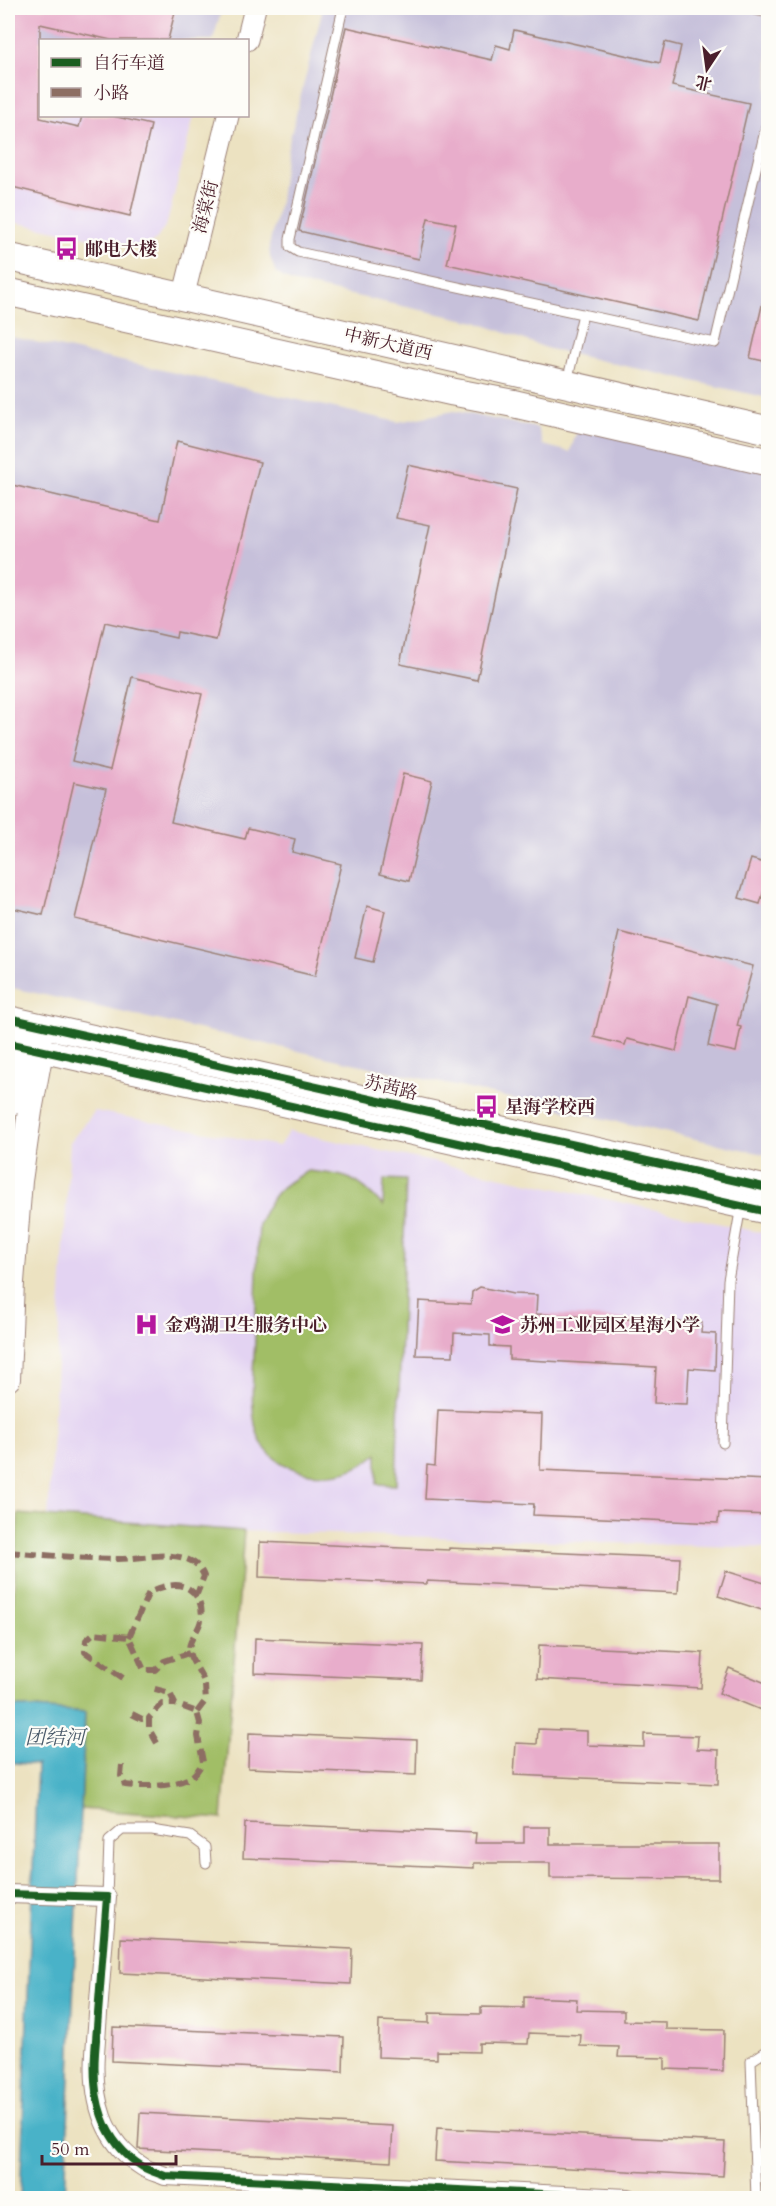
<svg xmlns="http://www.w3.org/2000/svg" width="776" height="2206" font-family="Cardo,'Noto Serif SC',serif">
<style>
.built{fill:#e3d3f2}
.industrial{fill:#c6c0da}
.green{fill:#a1be66;stroke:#766e48;stroke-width:1.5}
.water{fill:#4ab2c8;stroke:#4a687a;stroke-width:1.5}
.building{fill:#e8adcb}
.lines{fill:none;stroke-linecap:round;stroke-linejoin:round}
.service-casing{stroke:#9b8076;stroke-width:11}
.minor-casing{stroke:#9b8076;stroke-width:20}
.tertiary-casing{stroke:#9b8076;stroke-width:23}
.secondary-casing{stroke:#9b8076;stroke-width:26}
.primary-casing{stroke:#9b8076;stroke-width:29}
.service{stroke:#fff;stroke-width:9}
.minor{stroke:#fff;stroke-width:18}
.tertiary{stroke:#fff;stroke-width:21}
.secondary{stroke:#fff;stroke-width:24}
.primary{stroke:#fff;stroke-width:27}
.quiet{stroke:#8d6e63;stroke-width:6;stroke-dasharray:12 6;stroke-linecap:butt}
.cycleway-casing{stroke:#fdfcf7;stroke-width:11}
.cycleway{stroke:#1b5e20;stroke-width:8}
.labels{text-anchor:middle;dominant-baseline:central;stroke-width:4.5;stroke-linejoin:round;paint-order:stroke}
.street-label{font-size:18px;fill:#4a1f2b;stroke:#fdfcf7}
.poi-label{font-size:18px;font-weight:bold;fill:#4a1f2b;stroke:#fdfcf7;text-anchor:start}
.water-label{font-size:20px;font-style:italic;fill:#4a5a6a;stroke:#fdfcf7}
</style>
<rect width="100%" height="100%" fill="#fdfcf7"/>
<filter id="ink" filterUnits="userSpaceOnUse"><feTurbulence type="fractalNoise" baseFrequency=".0167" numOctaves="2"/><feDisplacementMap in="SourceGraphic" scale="12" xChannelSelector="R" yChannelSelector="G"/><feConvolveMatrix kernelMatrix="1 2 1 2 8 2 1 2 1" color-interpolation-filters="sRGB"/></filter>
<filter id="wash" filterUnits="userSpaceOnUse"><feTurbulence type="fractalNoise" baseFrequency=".008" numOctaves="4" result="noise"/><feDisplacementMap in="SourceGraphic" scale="24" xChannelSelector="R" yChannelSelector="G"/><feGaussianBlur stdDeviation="1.35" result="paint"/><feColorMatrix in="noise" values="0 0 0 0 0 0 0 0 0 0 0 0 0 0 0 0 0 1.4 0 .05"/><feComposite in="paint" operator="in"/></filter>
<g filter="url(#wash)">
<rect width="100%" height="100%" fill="#ece2c1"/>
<g class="built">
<polygon points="8,36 40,43 40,116 194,116 167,223 156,240 149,245 135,247 8,221"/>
<polygon points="95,1111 279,1146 289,1131 768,1234 768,1548 244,1531 48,1517 70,1142"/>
</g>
<g class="industrial">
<polygon points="8,8 222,8 213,40 40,40 40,43 8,36"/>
<polygon points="323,8 768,8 768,398 549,349 476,322 291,282 276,273 270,257 269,246 280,201 285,158"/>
<polygon points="8,336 398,422 454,411 538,428 543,445 570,452 578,428 768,470 768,1155 8,987"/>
</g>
<g class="green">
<path d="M308 1171C345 1174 358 1177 383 1206L384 1179 406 1180 396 1485 377 1484V1454C357 1471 337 1477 310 1473 292 1470 270 1460 261 1442 247 1414 254 1370 255 1338 256 1300 257 1262 259 1224 272 1194 279 1186 308 1171Z"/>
<polygon points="18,1514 244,1531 222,1819 81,1809 85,1712 8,1706"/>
</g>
<polygon class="water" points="8,1706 85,1712 65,2198 20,2198 37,1765 8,1762"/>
<g id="blocks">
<g class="building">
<polygon points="8,8 176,8 168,40 111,40 40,24 40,118 79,127 82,116 113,116 151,125 130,216 8,186"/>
<polygon points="346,27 492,60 496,45 510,49 514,30 660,63 665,42 681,46 672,86 749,103 699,321 447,264 456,224 428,218 419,259 299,231"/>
<polygon points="763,301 768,301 768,362 750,358"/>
<polygon points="177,441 260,462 216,640 177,632 176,638 105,622 72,761 110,770 132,677 202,694 171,822 245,839 248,828 295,839 292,852 341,864 315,976 75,919 106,789 74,782 43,915 8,907 8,484 160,520"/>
<polygon points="408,465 517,489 477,680 400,664 430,525 396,518"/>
<polygon points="403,774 432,781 409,881 380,874"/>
<polygon points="751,859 768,864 768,876 760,904 739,898"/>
<polygon points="367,906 385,911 373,962 355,958"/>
<polygon points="619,932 753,966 737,1026 741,1027 736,1052 708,1046 717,1004 689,996 676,1051 627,1039 625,1045 594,1037"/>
<polygon points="480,1287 513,1294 537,1295 536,1314 702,1323 701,1333 716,1334 715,1370 689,1368 687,1404 654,1403 656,1367 509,1359 509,1347 490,1346 490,1335 454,1333 453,1356 416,1355 419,1301 471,1304 472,1292"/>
<polygon points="438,1410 542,1414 540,1470 768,1480 768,1515 719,1513 718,1523 533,1515 534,1504 425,1499 427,1465 435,1466"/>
<polygon points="260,1542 449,1550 449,1548 680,1558 678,1593 427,1581 427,1584 259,1577"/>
<polygon points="726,1571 768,1584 768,1612 718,1596"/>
<polygon points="255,1638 423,1645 421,1680 254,1673"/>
<polygon points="539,1645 703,1653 701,1688 537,1679"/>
<polygon points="729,1668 768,1684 768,1713 719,1693"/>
<polygon points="538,1729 587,1731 587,1745 644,1747 644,1734 698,1736 697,1749 719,1750 718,1784 514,1775 516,1743 537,1744"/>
<polygon points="249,1733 417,1740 416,1775 248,1768"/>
<polygon points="245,1823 476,1833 475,1843 524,1843 524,1827 550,1827 550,1844 719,1844 719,1879 550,1878 550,1863 474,1863 474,1868 243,1858"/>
<polygon points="121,1938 352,1949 351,1984 120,1973"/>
<polygon points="524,1997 577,1999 576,2010 624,2011 624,2021 666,2022 666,2029 724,2030 723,2071 665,2069 665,2058 618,2057 619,2047 580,2046 581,2035 529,2033 528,2044 479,2043 479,2052 437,2051 437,2059 378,2057 379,2021 429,2023 429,2013 481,2014 481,2007 524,2008"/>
<polygon points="113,2027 344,2037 343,2072 112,2061"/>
<polygon points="140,2113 393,2126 391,2162 138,2149"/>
<polygon points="437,2128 725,2142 723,2176 435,2161"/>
</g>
</g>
</g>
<g filter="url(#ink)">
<use href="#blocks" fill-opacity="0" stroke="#9b8076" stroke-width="1.5"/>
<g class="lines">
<defs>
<g id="service">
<polyline points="343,8 290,239 290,247 298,252 715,343 768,118"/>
<polyline points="746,8 768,13"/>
<polyline points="567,382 583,314"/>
<polyline points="723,1443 728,1280 741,1206"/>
<polyline points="107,1897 109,1841 122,1830 152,1830 190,1836 205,1847 206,1863"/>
<polyline points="756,2198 751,2061 768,2050"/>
</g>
<path id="minor" d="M8 1894 107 1897 95 2053C92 2098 101 2141 143 2167 149 2171 158 2173 165 2176L628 2198"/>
<g id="tertiary">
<polyline points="247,40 255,8"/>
<polyline points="183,298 228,116"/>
</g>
<g id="secondary">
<polyline points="8,1018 768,1188"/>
<polyline points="8,1043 768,1212"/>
<polyline points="8,1105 19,1046 28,1033"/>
<polyline points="8,1379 12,1282 20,1181 30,1111 41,1051 38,1035"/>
</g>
<g id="primary">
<polyline points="8,257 768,430"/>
<polyline points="8,292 453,392 511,403 768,462"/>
</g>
</defs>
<use href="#service" class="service-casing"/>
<use href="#minor" class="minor-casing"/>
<use href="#tertiary" class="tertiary-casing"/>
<use href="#secondary" class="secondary-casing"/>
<use href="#primary" class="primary-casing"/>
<use href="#service" class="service"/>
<use href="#minor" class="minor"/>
<use href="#tertiary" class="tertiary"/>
<use href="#secondary" class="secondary"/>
<use href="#primary" class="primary"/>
<g class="quiet">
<path d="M8 1552C43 1555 79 1558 115 1559 138 1560 171 1549 193 1562 198 1565 202 1571 204 1576L197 1594"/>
<path d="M129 1637 149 1592C161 1587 177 1581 189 1589 201 1597 205 1613 199 1626 195 1635 188 1642 189 1652 191 1662 201 1672 204 1682 206 1687 205 1694 206 1700L197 1712"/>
<polyline points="123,1678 85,1652 86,1640 94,1633 129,1637 144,1670 155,1670 164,1661 189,1653"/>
<polyline points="132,1714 142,1719 149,1718"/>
<polyline points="157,1743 149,1729 149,1718 162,1704 175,1704"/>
<path d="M122 1765 121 1776 125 1785C143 1787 170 1787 187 1779 195 1776 199 1769 203 1762L198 1736 200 1723 197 1712 175 1704 170 1693 151 1688"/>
</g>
<defs>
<g id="cycleway">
<polyline points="8,1018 768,1188"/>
<polyline points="8,1043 768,1212"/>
<path d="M8 1894 107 1897 95 2053C92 2098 101 2141 143 2167 149 2171 158 2173 165 2176L628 2198"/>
</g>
</defs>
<use href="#cycleway" class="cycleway-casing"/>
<use href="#cycleway" class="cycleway"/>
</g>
</g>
<defs>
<symbol id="bus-bare" viewBox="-9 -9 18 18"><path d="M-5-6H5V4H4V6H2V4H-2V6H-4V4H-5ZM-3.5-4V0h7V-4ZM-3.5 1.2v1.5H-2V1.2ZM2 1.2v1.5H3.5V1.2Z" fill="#b5179e" stroke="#fdfcf7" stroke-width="2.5" paint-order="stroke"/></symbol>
<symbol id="hospital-bare" viewBox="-9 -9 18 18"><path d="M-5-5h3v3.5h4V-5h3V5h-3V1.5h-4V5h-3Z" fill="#b5179e" stroke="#fdfcf7" stroke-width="2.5" paint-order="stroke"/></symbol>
<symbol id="school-bare" viewBox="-9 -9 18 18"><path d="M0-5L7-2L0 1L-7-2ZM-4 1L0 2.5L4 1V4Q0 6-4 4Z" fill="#b5179e" stroke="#fdfcf7" stroke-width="2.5" paint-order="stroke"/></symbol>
</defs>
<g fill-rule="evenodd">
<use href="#bus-bare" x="50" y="232" width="33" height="33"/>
<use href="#bus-bare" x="470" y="1090" width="33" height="33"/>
<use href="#hospital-bare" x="130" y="1308" width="33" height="33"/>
<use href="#school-bare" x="486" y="1308" width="33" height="33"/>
</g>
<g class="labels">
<g class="street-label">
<text transform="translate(206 207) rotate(-76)">海棠街</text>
<text transform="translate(388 344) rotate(13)">中新大道西</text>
<text transform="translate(391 1088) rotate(13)">苏茜路</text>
</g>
<g class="poi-label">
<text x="85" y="249">邮电大楼</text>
<text x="505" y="1107">星海学校西</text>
<text x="165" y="1325">金鸡湖卫生服务中心</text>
<text x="520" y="1325">苏州工业园区星海小学</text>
</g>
<g class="water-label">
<text x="55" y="1737">团结河</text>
</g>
</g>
<rect width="776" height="2206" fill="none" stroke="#fdfcf7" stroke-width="30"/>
<rect x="39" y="39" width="210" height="78" fill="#fdfcf7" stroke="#b5a4a5" stroke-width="1.5"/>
<rect x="51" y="58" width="30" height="9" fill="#1b5e20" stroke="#b5a4a5" stroke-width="1.5"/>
<text x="93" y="69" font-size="18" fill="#4a1f2b">自行车道</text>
<rect x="51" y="88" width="30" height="9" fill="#8d6e63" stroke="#b5a4a5" stroke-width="1.5"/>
<text x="93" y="99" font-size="18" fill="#4a1f2b">小路</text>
<g transform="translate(707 69) rotate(193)" stroke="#fdfcf7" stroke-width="4.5" paint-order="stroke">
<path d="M0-4.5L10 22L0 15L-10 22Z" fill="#4a1f2b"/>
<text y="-9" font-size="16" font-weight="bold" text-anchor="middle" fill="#4a1f2b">北</text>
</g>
<path d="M42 2155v9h134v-9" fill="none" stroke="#4a1f2b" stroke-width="3"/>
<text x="51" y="2155" font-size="18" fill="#4a1f2b" stroke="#fdfcf7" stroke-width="4.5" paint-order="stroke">50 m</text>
</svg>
